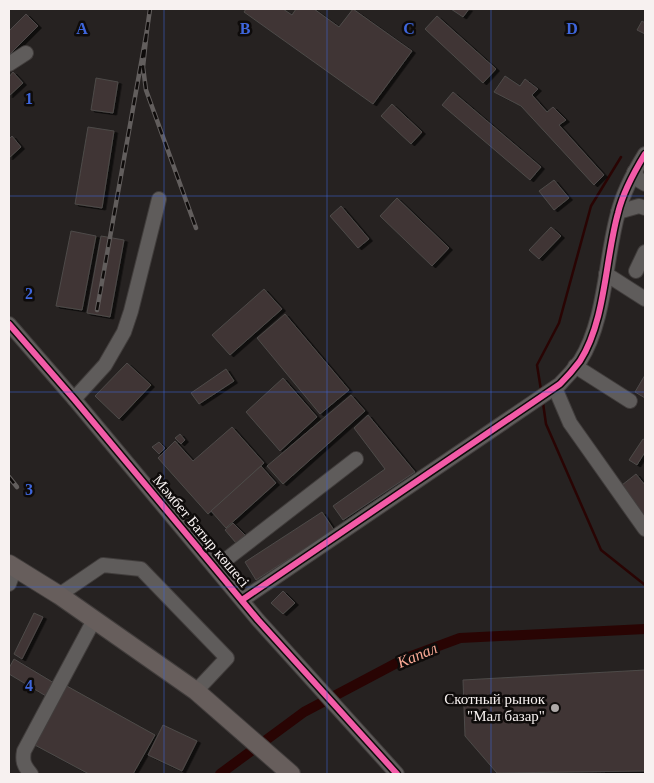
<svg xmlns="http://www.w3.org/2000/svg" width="654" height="783" font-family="Georgia,serif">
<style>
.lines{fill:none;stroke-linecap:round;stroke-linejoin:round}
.stream{stroke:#290403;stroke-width:2.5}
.canal{stroke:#290403;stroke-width:10}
.building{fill:#413634;stroke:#4d4a49;filter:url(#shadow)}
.minor-casing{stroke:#413d3c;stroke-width:16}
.major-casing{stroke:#413d3c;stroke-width:20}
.minor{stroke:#5f5c5b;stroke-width:14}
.major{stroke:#675e5c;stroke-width:18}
.rail-casing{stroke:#625e5d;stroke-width:4.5}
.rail{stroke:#0e0b0a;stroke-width:2.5;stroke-dasharray:8;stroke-linecap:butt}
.cycleway-casing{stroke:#0e0b0a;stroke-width:9}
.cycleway{stroke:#f35aa7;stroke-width:6}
.grid{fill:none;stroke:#3e66dc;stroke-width:1;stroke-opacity:0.55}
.poi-dot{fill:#aea9a8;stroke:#0e0b0a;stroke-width:2}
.labels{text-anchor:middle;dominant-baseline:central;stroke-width:5;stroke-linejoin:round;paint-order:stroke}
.street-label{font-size:15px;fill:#f7f1f0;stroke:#0e0b0a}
.poi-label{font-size:15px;fill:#f7f1f0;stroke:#0e0b0a;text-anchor:end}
.water-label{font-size:16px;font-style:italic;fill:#f9a894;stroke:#0e0b0a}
.grid-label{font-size:16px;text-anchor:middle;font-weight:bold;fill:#3e66dc;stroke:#0e0b0a;stroke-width:5;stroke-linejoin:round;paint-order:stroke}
</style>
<defs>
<filter id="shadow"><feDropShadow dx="3.5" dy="2" stdDeviation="0" flood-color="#0009"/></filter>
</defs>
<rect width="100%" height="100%" fill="#262221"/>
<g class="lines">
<g class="stream">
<polyline points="541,390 537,365 559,323 591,206 621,157"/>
<polyline points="543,403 546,424 601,550 645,585"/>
</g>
<polyline class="canal" points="220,774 304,712 406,658 460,638 645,629"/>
</g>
<g class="building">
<polygon points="246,9 283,9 292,15 296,9 314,9 339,27 353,9 412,51 373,104 244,12"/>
<polygon points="451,9 469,9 463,17"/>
<polygon points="26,14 38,26 9,55 9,31"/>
<polygon points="437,16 496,69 483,83 425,29"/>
<polygon points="642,21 645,23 645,34 637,30"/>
<polygon points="13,72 23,83 9,96 9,77"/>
<polygon points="505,76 520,86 525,79 538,89 532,95 547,112 553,107 566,120 559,125 604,175 594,185 521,106 494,92"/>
<polygon points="96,78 118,82 113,113 91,110"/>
<polygon points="453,92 541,167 530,180 442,105"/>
<polygon points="392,104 422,132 411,144 381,116"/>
<polygon points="88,127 114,131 102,208 75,204"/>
<polygon points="12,136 21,147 9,158 9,139"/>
<polygon points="554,180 569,198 554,210 539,191"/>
<polygon points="397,198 449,248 432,266 380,216"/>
<polygon points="341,206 369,239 358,248 330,216"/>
<polygon points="551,227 561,236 539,259 529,250"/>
<polygon points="71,231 96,236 82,310 56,306"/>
<polygon points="101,236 124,240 110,317 87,313"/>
<polygon points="264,289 282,309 230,355 212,335"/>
<polygon points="285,314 349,390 320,414 257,338"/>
<polygon points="127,363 151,385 119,419 95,396"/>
<polygon points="226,369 234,381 199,404 191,393"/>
<polygon points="645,375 645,398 635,392"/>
<polygon points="283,378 317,417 280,451 246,412"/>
<polygon points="351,395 365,411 283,484 267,466"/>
<polygon points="368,415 415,472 343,520 333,506 385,469 354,428"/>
<polygon points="232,427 264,463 208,514 158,458 175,441 193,461"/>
<polygon points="180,434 185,440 181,444 175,438"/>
<polygon points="643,439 645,440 645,452 637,465 629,460"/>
<polygon points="159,442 165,448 159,454 152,447"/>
<polygon points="261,466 276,483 226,528 211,511"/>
<polygon points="636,474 645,485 645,522 622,485"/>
<polygon points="322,512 334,530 256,580 245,562"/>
<polygon points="233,523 245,535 236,543 225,530"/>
<polygon points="283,591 295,603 283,614 271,603"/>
<polygon points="34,613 43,617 22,659 14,654"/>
<polygon points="14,659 54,683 46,696 9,674 9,668"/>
<polygon points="645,670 645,771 497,773 465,736 463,680"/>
<polygon points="65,685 155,735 133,774 89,774 33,744"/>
<polygon points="163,725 197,741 182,771 148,755"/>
</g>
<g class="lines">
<defs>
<g id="minor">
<polyline points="9,64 26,53"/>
<polyline points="634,172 640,181 645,184"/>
<polyline points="618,212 639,206 645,208"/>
<polyline points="636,271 645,252"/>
<polyline points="606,274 645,299"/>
<polyline points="9,324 74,399 258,620 397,774"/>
<polyline points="575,366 630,401"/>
<polyline points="555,388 570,423 645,529"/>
<polyline points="74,399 105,365 124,332 131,311 159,199"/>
<polyline points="215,568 356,459"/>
<polyline points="9,584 15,568"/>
<polyline points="59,595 103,565 141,569 227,658 196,691"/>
<path d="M242 600 560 384C567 377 574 369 580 361 606 320 605 259 618 213 623 192 634 172 645 154"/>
<path d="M31 774C24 766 22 761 24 751L94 620"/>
</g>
<polyline id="major" points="9,564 59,595 196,691 291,774"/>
</defs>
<use href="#minor" class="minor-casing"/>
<use href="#major" class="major-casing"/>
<use href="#minor" class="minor"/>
<use href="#major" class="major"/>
<defs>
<g id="rail">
<polyline points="147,30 150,9"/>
<polyline points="97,310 147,30 143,67 146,90 196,228"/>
<polyline points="9,477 17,487"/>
</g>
</defs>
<use href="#rail" class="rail-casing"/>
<use href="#rail" class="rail"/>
<defs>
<g id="cycleway">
<polyline points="9,324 74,399 258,620 397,774"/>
<path d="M242 600 560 384C567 377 574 369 580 361 606 320 605 259 618 213 623 192 634 172 645 154"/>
</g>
</defs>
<use href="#cycleway" class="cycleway-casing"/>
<use href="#cycleway" class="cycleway"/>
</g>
<path class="grid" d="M164 9V774M327 9V774M491 9V774M9 196H645M9 392H645M9 587H645"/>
<circle class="poi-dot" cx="555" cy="708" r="5"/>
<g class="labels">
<g class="street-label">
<text transform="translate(201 531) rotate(50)">Мәмбет Батыр көшесі</text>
</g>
<g class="poi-label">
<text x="545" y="699">Скотный рынок<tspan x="545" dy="17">"Мал базар"</tspan></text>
</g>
<g class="water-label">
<text transform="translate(417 655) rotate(-23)">Капал</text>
</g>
</g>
<g class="grid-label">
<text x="82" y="34">A</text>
<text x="245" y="34">B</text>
<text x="409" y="34">C</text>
<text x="572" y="34">D</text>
<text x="29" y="104">1</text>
<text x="29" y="299">2</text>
<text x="29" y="495">3</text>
<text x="29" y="691">4</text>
</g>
<rect width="654" height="783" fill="none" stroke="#f7f1f0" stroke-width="20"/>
</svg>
